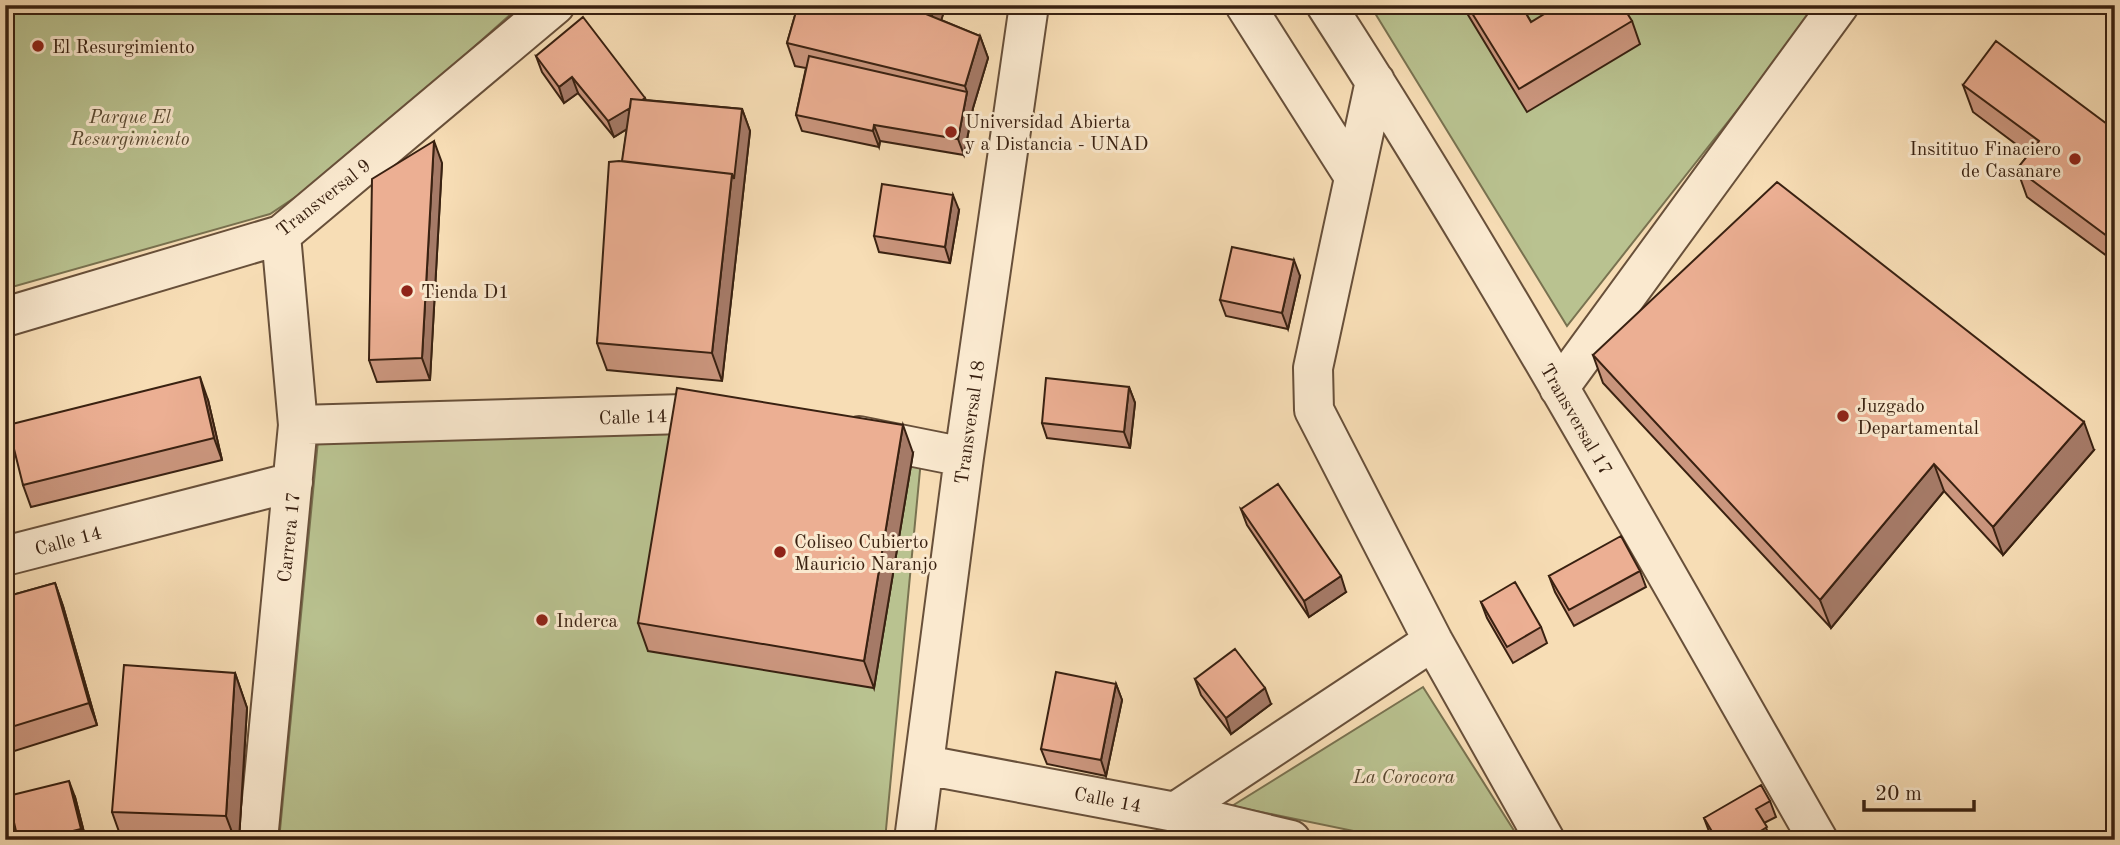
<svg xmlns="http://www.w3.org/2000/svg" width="2120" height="845" viewBox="0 0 2120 845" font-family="'Old Standard TT',serif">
<rect width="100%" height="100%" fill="#f7ddb5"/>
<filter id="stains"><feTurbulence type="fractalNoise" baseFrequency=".00286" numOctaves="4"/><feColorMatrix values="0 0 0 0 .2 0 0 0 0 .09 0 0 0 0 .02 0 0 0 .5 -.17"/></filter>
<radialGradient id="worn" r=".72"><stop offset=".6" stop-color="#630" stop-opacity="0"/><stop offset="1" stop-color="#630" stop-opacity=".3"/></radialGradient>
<path fill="#b9c290" stroke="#797250" stroke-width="2" d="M5,5H521L336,170L270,214L5,289Z
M1370,5H1820L1567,326Z
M683,416L922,449L885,840H279L320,420Z
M1423,687L1520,840H1397L1232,806Z"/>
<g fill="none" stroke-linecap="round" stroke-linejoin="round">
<defs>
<path id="minor" d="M1245,5L1353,175
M1326,5C1501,276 1658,560 1818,840
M1375,81L1313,368L1314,410L1433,641L1545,840
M5,317L281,235L555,5
M1559,388L1839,5
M298,425L684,414L723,418
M859,436L964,457
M5,556L293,482
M925,765L1175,812L1291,840
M1175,812L1433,641
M258,840L298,425L281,235
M914,840L964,457L1029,5"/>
</defs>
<use href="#minor" stroke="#68503a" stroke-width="42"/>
<use href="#minor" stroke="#fae9cf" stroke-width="38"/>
</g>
<path fill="#cb967e" stroke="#392111" stroke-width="2" d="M798,5H946L941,20L980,36L988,58L973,108L964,155L880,141L879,147L802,131L796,115L806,68L795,66L787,43Z
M1462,5H1521L1531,22L1632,21L1640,44L1527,112Z
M536,56L646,100L742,109L750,131L722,381L607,370L597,343L627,129L614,137L578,93L564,103L542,72Z
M1963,85L2115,130V262L2027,197L2017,169L2029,154L1973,112Z
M442,163L430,380L377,382L369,360Z
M959,210L950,263L879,252L874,236Z
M1300,276L1288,329L1226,316L1220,300Z
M1593,355L2094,450L2003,555L1944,491L1831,628L1603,383Z
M1129,387L1135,403L1130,448L1047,438L1042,423Z
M208,400L222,460L31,507L23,485Z
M913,453L874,688L648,651L638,623Z
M1241,509L1346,592L1309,617L1247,525Z
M1640,571L1646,587L1574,626L1555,592L1549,576Z
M55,583L63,606L97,725L5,754V597Z
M1481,602L1541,627L1547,643L1513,663L1487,618Z
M235,673L247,708L239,840H122L112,812Z
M1195,679L1271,704L1231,734L1201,695Z
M1116,684L1122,700L1106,776L1047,764L1041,749Z
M75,797L86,840H18Z
M1770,801L1776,817L1764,823L1771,840H1713L1710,834L1704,818Z"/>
<path fill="#a57a67" stroke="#392111" stroke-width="2" d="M935,5H946L936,37L930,21Z
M980,36L988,58L973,108L964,155L958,139L967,92L965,86Z
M572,77L578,93L564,103L559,87Z
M645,98L651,114L614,137L608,121Z
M742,109L750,131L722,381L712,353L732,174Z
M874,125L880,141L879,147L873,131Z
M434,141L442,163L430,380L422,358Z
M953,195L959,210L950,263L945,247Z
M1294,260L1300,276L1288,329L1282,313Z
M200,377L208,400L222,460L214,438Z
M1129,387L1135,403L1130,448L1124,432Z
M2084,422L2094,450L2003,555L1993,527Z
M903,425L913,453L874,688L864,661Z
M1934,464L1944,491L1831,628L1820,600Z
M1341,576L1346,592L1309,617L1304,601Z
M55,583L63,606L97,725L89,703Z
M235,673L247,708L239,840H235L226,816Z
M1116,684L1122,700L1106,776L1101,760Z
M1265,688L1271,704L1231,734L1226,718Z
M69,781L75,797L86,840L81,829Z"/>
<path fill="#ecaf93" stroke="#392111" stroke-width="2" d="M798,5H904L980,36L965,86L787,43Z
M904,5H935L932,16Z
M1467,5H1521L1531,22L1559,5H1622L1632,21L1519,89Z
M583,17L645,98L642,100L631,99L630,108L608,121L572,77L559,87L536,56Z
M1996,41L2115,130V242L2017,169L2039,141L1963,85Z
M809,56L967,92L958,139L874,125L873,131L796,115Z
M631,99L742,109L734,179L732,174L622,161Z
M434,141L422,358L369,360L372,179Z
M619,161L732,174L712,353L597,343L609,162Z
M1777,182L2084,422L1993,527L1934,464L1820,600L1593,355Z
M882,184L953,195L945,247L874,236Z
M1232,247L1294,260L1282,313L1220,300Z
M200,377L214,438L23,485L8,425Z
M1046,378L1129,387L1124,432L1042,423Z
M677,388L903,425L864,661L638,623Z
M1278,484L1341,576L1304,601L1241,509Z
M1621,536L1640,571L1569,610L1549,576Z
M1515,582L1541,627L1507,647L1481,602Z
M55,583L89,703L5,729V597Z
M1235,649L1265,688L1226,718L1195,679Z
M124,665L235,673L226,816L112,812Z
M1056,672L1116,684L1101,760L1041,749Z
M69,781L81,829L36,840H18L8,796Z
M1761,785L1770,801L1756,809L1767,827L1746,840H1717L1704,818Z"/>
<g fill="#8f2418" stroke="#fae9cf" stroke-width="2.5">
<circle cx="38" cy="46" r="7"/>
<circle cx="951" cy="132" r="7"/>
<circle cx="2075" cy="159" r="7"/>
<circle cx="407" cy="291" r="7"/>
<circle cx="1843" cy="416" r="7"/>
<circle cx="780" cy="552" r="7"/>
<circle cx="542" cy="620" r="7"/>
</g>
<g text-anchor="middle" stroke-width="6" stroke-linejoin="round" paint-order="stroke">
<g font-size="19" fill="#392111" stroke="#fae9cf" text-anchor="start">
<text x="52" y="53">El Resurgimiento</text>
<text x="965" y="128">Universidad Abierta<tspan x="965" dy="22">y a Distancia - UNAD</tspan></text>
<text x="2061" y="155" text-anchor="end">Insitituo Finaciero<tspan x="2061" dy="22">de Casanare</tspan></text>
<text x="421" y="298">Tienda D1</text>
<text x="1857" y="412">Juzgado<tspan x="1857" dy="22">Departamental</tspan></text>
<text x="794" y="548">Coliseo Cubierto<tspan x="794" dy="22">Mauricio Naranjo</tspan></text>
<text x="556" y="627">Inderca</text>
</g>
<g font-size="19" font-style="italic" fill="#594931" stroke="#fae9cf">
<text x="130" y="123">Parque El<tspan x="130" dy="22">Resurgimiento</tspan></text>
<text x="1404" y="783">La Corocora</text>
</g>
<g font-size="19" fill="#392111" stroke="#fae9cf">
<text transform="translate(323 197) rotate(-38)" y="7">Transversal 9</text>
<text transform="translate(633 416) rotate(-2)" y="7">Calle 14</text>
<text transform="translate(1577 419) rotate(60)" y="7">Transversal 17</text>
<text transform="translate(969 422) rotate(-82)" y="7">Transversal 18</text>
<text transform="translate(288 537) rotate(-84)" y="7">Carrera 17</text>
<text transform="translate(68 540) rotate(-15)" y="7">Calle 14</text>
<text transform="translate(1108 799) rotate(11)" y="7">Calle 14</text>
</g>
</g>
<rect width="2120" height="845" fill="none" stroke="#f7ddb5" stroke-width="28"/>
<rect x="7" y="7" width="2106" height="831" fill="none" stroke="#392111" stroke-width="3.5"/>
<rect x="14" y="14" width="2092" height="817" fill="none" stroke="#392111" stroke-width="2"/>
<path d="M1864 800v10h110v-10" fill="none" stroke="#392111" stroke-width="3.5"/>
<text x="1875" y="800" font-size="21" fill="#392111" stroke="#fae9cf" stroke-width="5" paint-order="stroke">20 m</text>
<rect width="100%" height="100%" filter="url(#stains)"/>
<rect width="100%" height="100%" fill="url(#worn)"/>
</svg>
